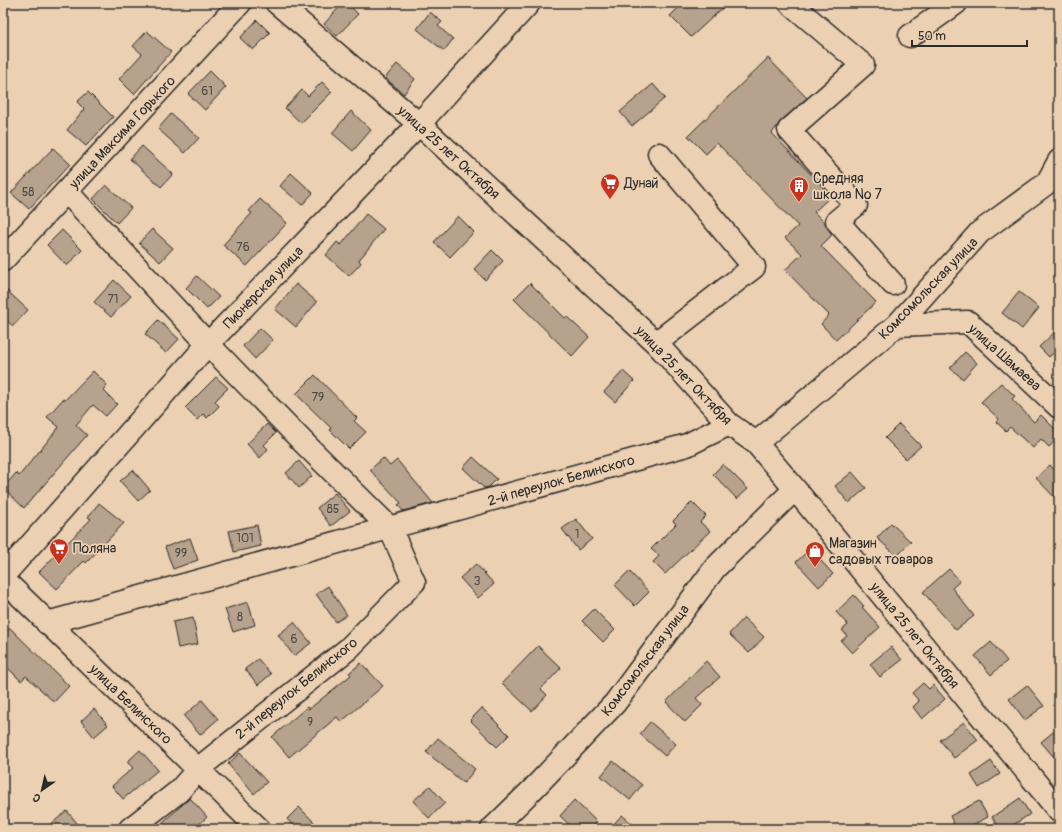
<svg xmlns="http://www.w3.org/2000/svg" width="1062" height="832" viewBox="0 0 1062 832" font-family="Pangolin,sans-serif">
<rect width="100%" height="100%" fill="#ecd0b2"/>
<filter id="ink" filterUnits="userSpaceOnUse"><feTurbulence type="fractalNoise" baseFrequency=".025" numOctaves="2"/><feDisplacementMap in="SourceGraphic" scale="8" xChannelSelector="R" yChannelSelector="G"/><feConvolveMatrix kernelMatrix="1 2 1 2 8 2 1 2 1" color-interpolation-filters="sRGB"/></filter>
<g filter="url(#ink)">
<path fill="#b6a28d" stroke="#2b2b2b" d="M343,3H347L358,14L337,36L324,24Z
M683,3H728L691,37L670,16Z
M430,12L442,22L438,26L453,39L444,51L417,29Z
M257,20L270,33L253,50L240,38Z
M147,31L171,52L134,94L119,79L142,54L133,46Z
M768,58L807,98L781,121L772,133L831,196L814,212L825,223L832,235L821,246L876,302L836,340L821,324L829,315L785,270L802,254L785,238L798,226L717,143L706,154L688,136Z
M397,64L415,79L404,94L385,78Z
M210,71L226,87L205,110L188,94Z
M322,82L332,92L301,123L285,108L302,90L308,96Z
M653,84L665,98L632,126L620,112Z
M88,92L113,117L86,146L67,130L84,109L77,102Z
M351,111L371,130L353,151L332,133Z
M171,114L199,138L185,153L158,129Z
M142,146L173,174L161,187L130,159Z
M53,148L70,164L29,209L11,193Z
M291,173L313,193L302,205L280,186Z
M106,185L131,208L117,223L93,199Z
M260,199L287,223L247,266L223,245L252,213L249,211Z
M366,214L384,229L359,260L361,263L349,276L326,255L337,242L341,245Z
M458,216L474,232L450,257L434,242Z
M152,229L173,248L160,262L139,243Z
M62,230L82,250L67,266L47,245Z
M492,250L503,261L485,280L474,269Z
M197,276L219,297L207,309L186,288Z
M114,280L131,296L111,317L94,302Z
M530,283L565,318L567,317L589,337L572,356L514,299Z
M296,284L317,302L296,327L275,309Z
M3,287L28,310L13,326L3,317Z
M1019,292L1039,308L1022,329L1002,313Z
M158,320L179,339L166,353L145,334Z
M260,328L273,340L255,359L243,346Z
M1059,328V348L1049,357L1039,347Z
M965,352L977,363L963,379L950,368Z
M93,371L107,385L103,390L117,404L106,416L93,405L76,425L87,435L24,508L3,488L16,473L19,476L59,427L47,417L63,399L65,400Z
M623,371L634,381L615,402L604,392Z
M315,375L357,418L354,421L366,432L349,449L330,430L331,428L296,394Z
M216,377L228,388L215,401L219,406L207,418L203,414L197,420L185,408Z
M1001,383L1015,396L1012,399L1034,422L1041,415L1059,433V437L1049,447L1041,439L1033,448L1010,427L1006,431L996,422L999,419L981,402Z
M267,424L276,433L264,445L268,449L260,458L247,444Z
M899,424L921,446L906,459L885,438Z
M473,457L497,479L489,487L484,488L463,468Z
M383,458L390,466L397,460L433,503L403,511L398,505L401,503L370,470Z
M299,461L312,476L299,488L286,473Z
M723,464L748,489L737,499L713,474Z
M1050,465L1059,475V502L1036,478Z
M133,470L150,490L138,501L120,481Z
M852,472L866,488L849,503L835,486Z
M335,493L350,511L331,526L317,508Z
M692,502L706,516L700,522L710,531L665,574L653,562L659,556L651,549L676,524L673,521Z
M99,503L124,523L86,563L84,561L57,589L39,572L91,519L88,517Z
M576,519L592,539L578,550L562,529Z
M891,523L911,542L897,556L877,538Z
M257,525L261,546L234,552L229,531Z
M190,538L198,560L173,569L165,547Z
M810,549L833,574L819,587L796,562Z
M476,564L494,584L478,598L460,578Z
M949,569L960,581L952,588L974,616L956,630L923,592Z
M629,571L649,592L635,606L615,585Z
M328,586L347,615L336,622L316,594Z
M854,595L864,606L862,607L880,627L852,653L841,641L847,636L842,630L848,625L836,612Z
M248,602L255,625L233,632L225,609Z
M594,609L615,630L603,642L582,621Z
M193,618L198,644L178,648L173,622Z
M744,618L764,637L749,653L729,634Z
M294,622L311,643L294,656L278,635Z
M10,628L69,686L54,702L26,676L21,681L3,663V635Z
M991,642L1007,661L991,675L975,656Z
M538,646L561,668L541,689L547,695L532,711L502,683Z
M891,647L902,660L880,677L870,664Z
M258,659L271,674L258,685L245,669Z
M706,661L720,677L696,698L702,705L685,722L666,702Z
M361,663L383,686L341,722L337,717L289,757L272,737L307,707L309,709L351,675L349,673Z
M923,683L929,689L933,685L945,699L922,719L913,707L919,701L912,693Z
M1027,685L1044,706L1025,720L1009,699Z
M202,700L218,719L200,735L184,716Z
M482,708L509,735L497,747L470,720Z
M94,709L108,725L94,737L81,721Z
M650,722L676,744L665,756L640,734Z
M964,722L978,740L954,758L940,740Z
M1053,732L1059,739V763L1041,742Z
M438,738L475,769L464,783L426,752Z
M140,750L158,770L123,799L112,786L133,768L127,762Z
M240,753L267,782L254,794L228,764Z
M613,761L642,785L630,800L601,776Z
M991,761L1000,774L979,788L971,775Z
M430,786L445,803L429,818L413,801Z
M190,798L207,817L194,829H155Z
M1020,798L1030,814L1007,829H1000L992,817Z
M574,800L597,822L590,829H574L560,816Z
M979,801L988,817L965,829H956L950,816Z
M299,807L321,829H296L287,819Z
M67,811L82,829H45Z
M622,815L638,829H609Z"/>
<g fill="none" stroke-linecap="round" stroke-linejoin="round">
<defs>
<path id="minor" d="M277,3L419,124L656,343L729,424L756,443L795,489L1059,811
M790,3L863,65L789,130L856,205L837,221L893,284
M910,36L956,3
M67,192L208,344L305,444L390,528L414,582L348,649L199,768L179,791L130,829
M3,260L240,3
M897,325L968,322L1059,407
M656,343L754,267L659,154
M756,443L897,325L980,232L1047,183L1059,161
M3,576L208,344L419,124L529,3
M3,579L259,829
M47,623L687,445L729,424
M492,829L533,789L615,703L715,568L795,489"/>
</defs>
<use href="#minor" stroke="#2b2b2b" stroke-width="25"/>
<use href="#minor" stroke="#ecd0b2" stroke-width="22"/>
</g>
</g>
<defs>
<symbol id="supermarket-pin" viewBox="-11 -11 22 30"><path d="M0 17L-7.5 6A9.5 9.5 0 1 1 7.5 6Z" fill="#c8321e" stroke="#ecd0b2"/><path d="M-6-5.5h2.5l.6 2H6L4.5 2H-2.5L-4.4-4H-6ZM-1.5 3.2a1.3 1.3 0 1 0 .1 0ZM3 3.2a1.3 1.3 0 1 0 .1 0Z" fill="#fff"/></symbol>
<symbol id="building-pin" viewBox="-11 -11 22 30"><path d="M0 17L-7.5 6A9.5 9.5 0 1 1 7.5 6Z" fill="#c8321e" stroke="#ecd0b2"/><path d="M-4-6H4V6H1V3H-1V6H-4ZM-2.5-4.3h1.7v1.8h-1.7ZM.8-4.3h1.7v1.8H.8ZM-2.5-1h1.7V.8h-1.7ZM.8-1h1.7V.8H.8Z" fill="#fff"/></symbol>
<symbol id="shop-pin" viewBox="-11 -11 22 30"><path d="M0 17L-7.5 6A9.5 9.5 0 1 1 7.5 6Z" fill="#c8321e" stroke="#ecd0b2"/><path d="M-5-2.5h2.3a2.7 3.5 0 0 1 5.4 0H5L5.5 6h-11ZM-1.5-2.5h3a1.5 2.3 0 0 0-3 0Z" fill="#fff"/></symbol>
</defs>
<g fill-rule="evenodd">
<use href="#supermarket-pin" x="599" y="172" width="22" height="30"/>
<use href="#building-pin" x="788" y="175" width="22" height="30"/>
<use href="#supermarket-pin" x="48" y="537" width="22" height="30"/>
<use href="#shop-pin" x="804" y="540" width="22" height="30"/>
</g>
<g text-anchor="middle" stroke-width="3.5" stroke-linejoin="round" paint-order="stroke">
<g font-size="12" fill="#4e4944">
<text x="207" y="95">61</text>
<text x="28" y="196">58</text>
<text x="243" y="251">76</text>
<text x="113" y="303">71</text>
<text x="318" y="401">79</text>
<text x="333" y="513">85</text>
<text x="577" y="538">1</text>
<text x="245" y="542">101</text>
<text x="181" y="557">99</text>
<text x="477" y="585">3</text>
<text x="240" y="621">8</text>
<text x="294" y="643">6</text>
<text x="310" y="726">9</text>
</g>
<g font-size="14" fill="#2b2b2b" stroke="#ecd0b2">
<text transform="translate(122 132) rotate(-47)" y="5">улица Максима Горького</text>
<text transform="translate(449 152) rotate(42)" y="5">улица 25 лет Октября</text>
<text transform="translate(263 287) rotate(-46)" y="5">Пионерская улица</text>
<text transform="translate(928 288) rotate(-46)" y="5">Комсомольская улица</text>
<text transform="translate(1005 357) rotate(42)" y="5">улица Шамаева</text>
<text transform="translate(684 375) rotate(46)" y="5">улица 25 лет Октября</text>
<text transform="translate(561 480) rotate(-16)" y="5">2-й переулок Белинского</text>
<text transform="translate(915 635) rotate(51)" y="5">улица 25 лет Октября</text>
<text transform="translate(645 660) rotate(-53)" y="5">Комсомольская улица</text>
<text transform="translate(296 688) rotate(-39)" y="5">2-й переулок Белинского</text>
<text transform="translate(131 704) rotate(44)" y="5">улица Белинского</text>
</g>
<g font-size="14" fill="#2b2b2b" stroke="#ecd0b2" text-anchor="start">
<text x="813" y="183">Средняя<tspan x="813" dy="16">школа № 7</tspan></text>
<text x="624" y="188">Дунай</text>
<text x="829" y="548">Магазин<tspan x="829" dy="16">садовых товаров</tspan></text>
<text x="73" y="553">Поляна</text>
</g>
</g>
<rect width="1062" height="832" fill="none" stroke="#ecd0b2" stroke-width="16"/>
<rect x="8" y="8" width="1046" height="816" fill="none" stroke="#2b2b2b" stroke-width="1.5" filter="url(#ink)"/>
<g transform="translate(42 790) rotate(214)" stroke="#ecd0b2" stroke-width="3" paint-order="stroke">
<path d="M0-3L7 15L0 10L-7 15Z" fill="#2b2b2b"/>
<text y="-6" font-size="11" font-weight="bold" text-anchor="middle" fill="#2b2b2b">С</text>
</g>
<path d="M912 40v6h115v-6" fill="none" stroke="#2b2b2b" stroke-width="2"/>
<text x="918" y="40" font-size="12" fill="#2b2b2b" stroke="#ecd0b2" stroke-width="3" paint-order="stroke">50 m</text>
</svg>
